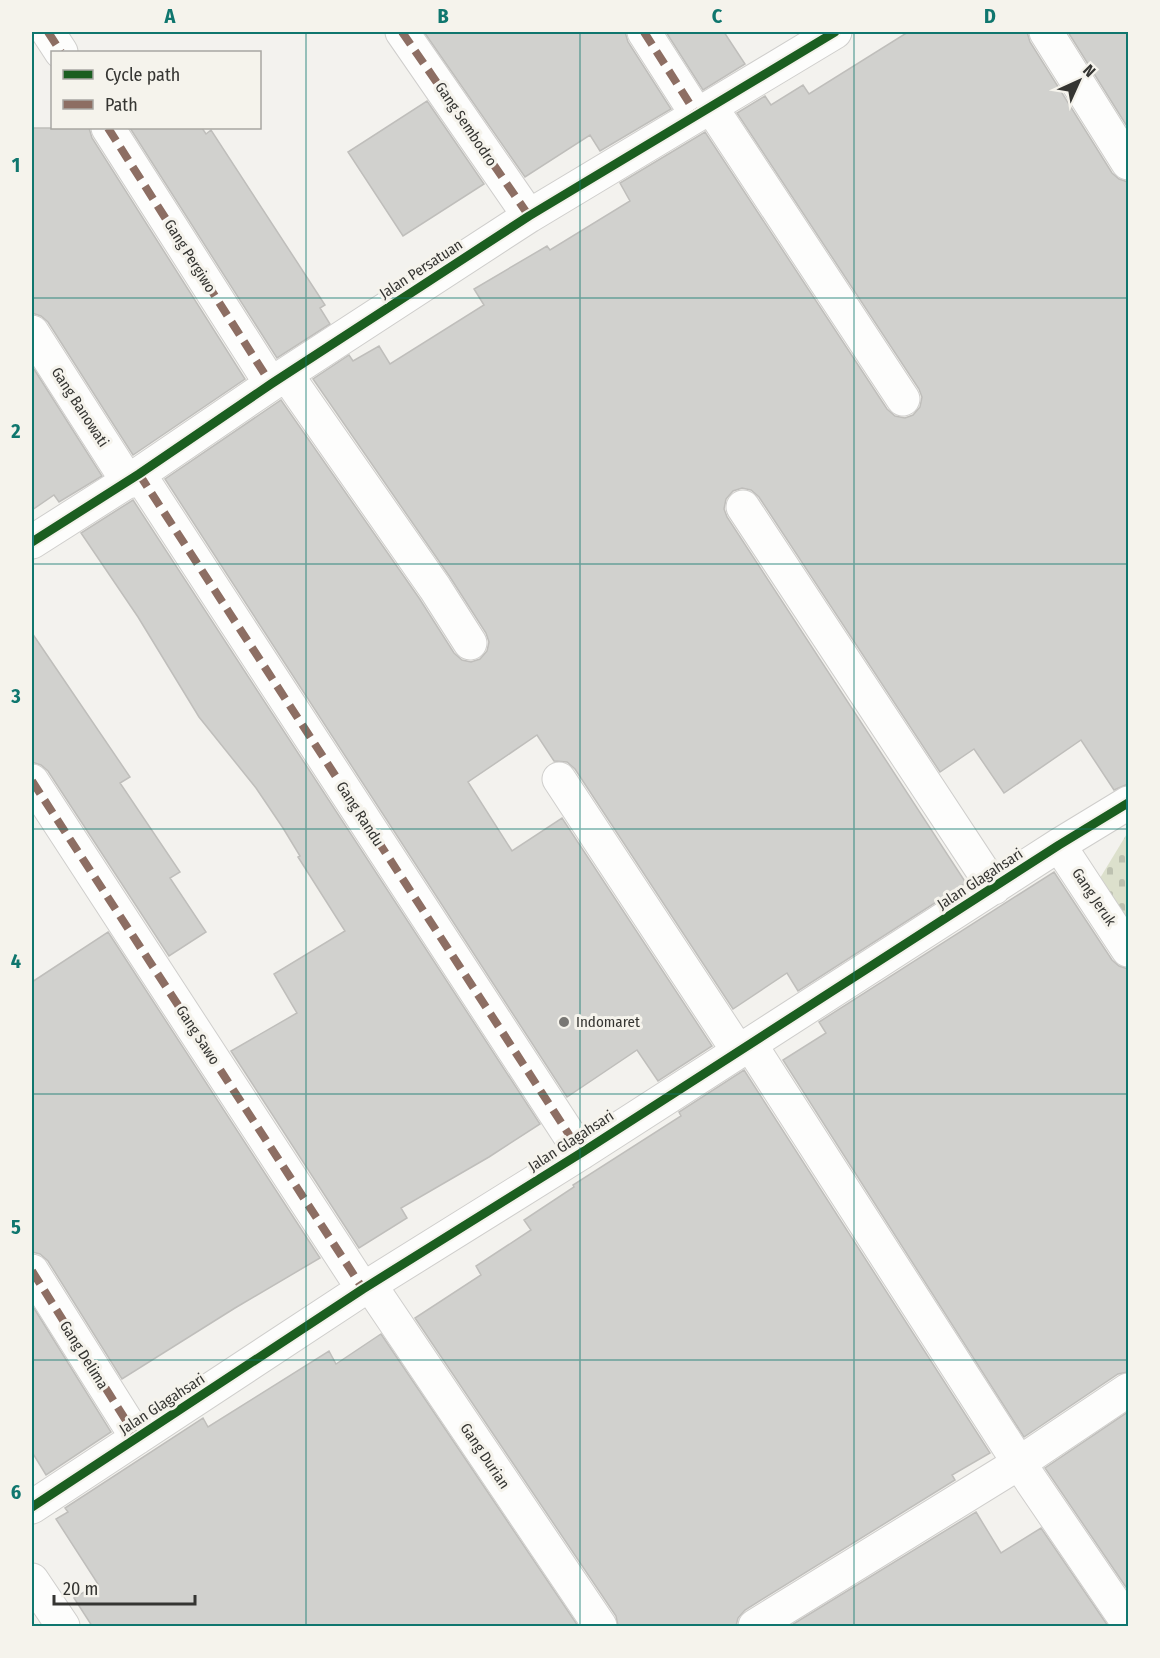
<svg xmlns="http://www.w3.org/2000/svg" width="1160" height="1658" viewBox="0 0 1160 1658" font-family="'Fira Sans Condensed',sans-serif">
<defs>
<pattern id="cemetery-stones" width="16" height="16" patternUnits="userSpaceOnUse" patternTransform="scale(1.5)"><rect width="16" height="16" fill="#dce0cc"/><path d="M2 7V4a2 2 0 0 1 4 0v3zM10 15v-3a2 2 0 0 1 4 0v3z" fill="#bdc1b0"/></pattern>
</defs>
<rect width="100%" height="100%" fill="#f3f2ee"/>
<path fill="url(#cemetery-stones)" d="M1128,832V930L1097,883Z"/>
<path fill="#d1d1ce" stroke="#bfbebb" stroke-width="1.5" d="M424,32H625L628,42L671,109L600,151L590,135L525,177Z
M666,32H724L745,64L703,90Z
M908,32H1027L1030,42L1112,173L1119,179L1128,182V784L1114,790L1081,740L1004,793L974,749L940,772L759,497L751,490L742,488L733,491L726,499L724,509L727,517L966,883L798,991L787,973L733,1009L575,769L567,762L554,761L537,735L468,782L512,851L562,818L712,1046L658,1081L637,1050L567,1097L165,479L281,400L419,598L454,653L462,660L471,662L480,659L487,651L489,642L486,633L450,577L313,379L349,355L353,361L379,346L390,364L484,305L474,289L547,246L550,250L630,201L620,183L705,132L887,409L895,416L905,418L913,415L920,407L922,397L919,389L737,113L765,96L771,105L803,85L809,94Z
M1068,32H1128V128Z
M427,101L484,184L403,236L348,152Z
M32,128H89L92,138L245,379L133,455L48,322L41,316L32,313Z
M130,128H202L206,134L211,130L325,305L320,308L330,324L277,358Z
M32,366L102,476L59,502L54,495L32,510Z
M133,500L540,1124L489,1157L401,1208L407,1218L359,1248L231,1051L297,1013L274,974L345,931L298,857L300,856L283,828L256,788L199,717L138,617L81,533Z
M32,633L130,777L120,783L180,872L170,878L206,932L169,956L48,771L41,765L32,762Z
M1054,872L1112,960L1119,966L1128,969V1372L1118,1374L1024,1437L783,1060L826,1033L819,1022Z
M108,932L320,1258L235,1308L122,1379L48,1261L40,1254L32,1252V982Z
M744,1070L990,1453L952,1475L955,1480L745,1610L738,1618L736,1626H618L616,1616L415,1318L481,1275L476,1266L531,1230L524,1220L574,1187L573,1185L681,1116L679,1112Z
M32,1305L111,1432L46,1475L32,1452Z
M381,1334L578,1626H92L74,1598L98,1584L56,1519L68,1512L65,1508L203,1418L208,1427L329,1351L336,1364Z
M1128,1412V1590L1045,1468Z
M976,1512L1001,1553L1041,1528L1108,1626H790Z"/>
<g fill="none" stroke-linecap="round" stroke-linejoin="round">
<defs>
<path id="minor" d="M48,32L61,52
M402,32L529,216
M644,32L697,115
M1046,32L1128,163
M711,107L903,399
M108,128L271,384
M32,332L128,482
M286,374L435,588L470,643
M139,474L581,1153
M743,507L994,888
M32,542L139,474L271,384L529,216L835,32
M559,779L738,1051
M32,781L363,1289
M1059,845L1128,950
M750,1044L1019,1463L1128,1623
M32,1271L137,1438
M370,1285L600,1626
M32,1507L363,1289L581,1153L1059,845L1128,803
M32,1580L63,1626
M755,1626L1019,1463L1128,1390"/>
</defs>
<use href="#minor" stroke="#cfcecc" stroke-width="35"/>
<use href="#minor" stroke="#fdfdfc" stroke-width="33"/>
<path stroke="#8d6e63" stroke-width="8" stroke-dasharray="15 8" stroke-linecap="butt" d="M48,32L61,52
M402,32L529,216
M644,32L697,115
M108,128L271,384
M139,474L581,1153
M32,781L363,1289
M32,1271L137,1438"/>
<defs>
<path id="cycleway" d="M32,542L139,474L271,384L529,216L835,32
M32,1507L363,1289L581,1153L1059,845L1128,803"/>
</defs>
<use href="#cycleway" stroke="#f5f3ec" stroke-width="13"/>
<use href="#cycleway" stroke="#1b5e20" stroke-width="9"/>
</g>
<path fill="none" stroke="#0f766e" stroke-width="1.5" stroke-opacity="0.55" d="M306,32V1626M580,32V1626M854,32V1626M32,298H1128M32,564H1128M32,829H1128M32,1094H1128M32,1360H1128"/>
<circle fill="#787774" stroke="#f5f3ec" stroke-width="2" cx="564" cy="1022" r="6"/>
<g text-anchor="middle" stroke-width="6" stroke-linejoin="round" paint-order="stroke">
<g font-size="15" fill="#353532" stroke="#f5f3ec">
<text transform="translate(466 124) rotate(56)" y="5">Gang Sembodro</text>
<text transform="translate(190 256) rotate(58)" y="5">Gang Pergiwo</text>
<text transform="translate(421 269) rotate(-33)" y="5">Jalan Persatuan</text>
<text transform="translate(80 407) rotate(57)" y="5">Gang Banowati</text>
<text transform="translate(360 814) rotate(57)" y="5">Gang Randu</text>
<text transform="translate(980 879) rotate(-33)" y="5">Jalan Glagahsari</text>
<text transform="translate(1094 897) rotate(56)" y="5">Gang Jeruk</text>
<text transform="translate(198 1035) rotate(57)" y="5">Gang Sawo</text>
<text transform="translate(571 1141) rotate(-33)" y="5">Jalan Glagahsari</text>
<text transform="translate(84 1355) rotate(58)" y="5">Gang Delima</text>
<text transform="translate(162 1404) rotate(-33)" y="5">Jalan Glagahsari</text>
<text transform="translate(485 1456) rotate(56)" y="5">Gang Durian</text>
</g>
<g font-size="15" fill="#353532" stroke="#f5f3ec" text-anchor="start">
<text x="576" y="1027">Indomaret</text>
</g>
</g>
<rect width="1160" height="1658" fill="none" stroke="#f5f3ec" stroke-width="66"/>
<rect x="51" y="51" width="210" height="78" fill="#f5f3ec" stroke="#a8a7a2" stroke-width="1.5"/>
<rect x="63" y="70" width="30" height="9" fill="#1b5e20" stroke="#a8a7a2" stroke-width="1.5"/>
<text x="105" y="81" font-size="18" fill="#353532">Cycle path</text>
<rect x="63" y="100" width="30" height="9" fill="#8d6e63" stroke="#a8a7a2" stroke-width="1.5"/>
<text x="105" y="111" font-size="18" fill="#353532">Path</text>
<g transform="translate(1079 81) rotate(45)" stroke="#f5f3ec" stroke-width="4.5" paint-order="stroke">
<path d="M0-4.5L10 22L0 15L-10 22Z" fill="#353532"/>
<text y="-9" font-size="16" font-weight="bold" text-anchor="middle" fill="#353532">N</text>
</g>
<path d="M54 1595v9h141v-9" fill="none" stroke="#353532" stroke-width="3"/>
<text x="63" y="1595" font-size="18" fill="#353532" stroke="#f5f3ec" stroke-width="4.5" paint-order="stroke">20 m</text>
<rect x="33" y="33" width="1094" height="1592" fill="none" stroke="#0f766e" stroke-width="2"/>
<g font-size="20" text-anchor="middle" font-weight="bold" fill="#0f766e">
<text x="170" y="23">A</text>
<text x="443" y="23">B</text>
<text x="717" y="23">C</text>
<text x="990" y="23">D</text>
<text x="16" y="172">1</text>
<text x="16" y="438">2</text>
<text x="16" y="703">3</text>
<text x="16" y="968">4</text>
<text x="16" y="1234">5</text>
<text x="16" y="1499">6</text>
</g>
</svg>
